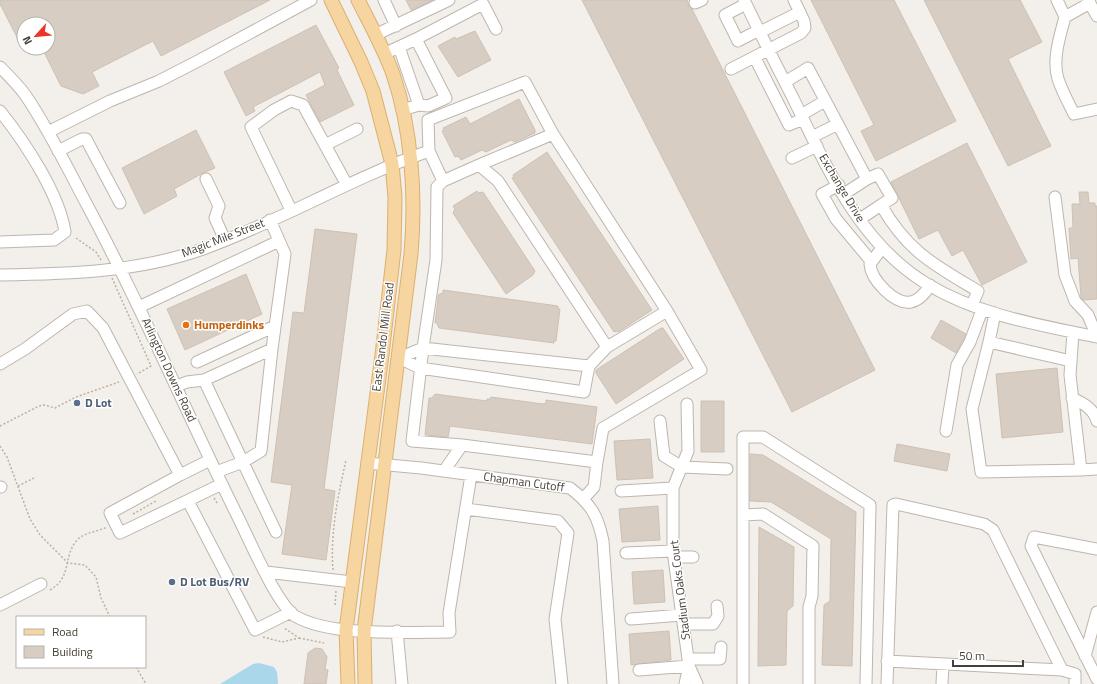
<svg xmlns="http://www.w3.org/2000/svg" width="1097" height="684" viewBox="0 0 1097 684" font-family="'Titillium Web',sans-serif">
<rect width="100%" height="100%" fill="#f3efea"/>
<path fill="#abd7eb" d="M259,663L274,667L277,672L278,684H220L253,664Z"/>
<path fill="#d7cdc3" stroke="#cec1b4" d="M0,0H270L161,56L153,41L92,72L99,86L83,94L61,86L42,48H48V24H24V51L0,4Z
M406,0H433L411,10Z
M582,0H687L689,6L692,9L875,370L792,412Z
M811,0H894L956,121L876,161L861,131L874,125Z
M924,0H1020L1042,42L1008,59L1051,146L1008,166Z
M316,25L339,68L337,70L354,105L320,122L306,95L325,85L320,72L253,107L255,111L246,116L224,72Z
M475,31L491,60L458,77L438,46L455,37L456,39Z
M519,99L535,130V133L515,142L511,140L486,152L482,150L461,160L458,156L455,157L442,131L444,130L443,128L466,117L470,124Z
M196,130L215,168L203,173L174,189L177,196L144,214L122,168Z
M967,143L1027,262L982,285L963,250L952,256L938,230L919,239L891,182Z
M547,152L652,310L618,332L617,331L614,332L512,178L514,177L513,175Z
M477,191L478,193L483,192L535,271L533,275L506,294L453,213L455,209L453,206Z
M1079,192H1088L1089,203H1095V206H1097V299L1083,300L1081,297L1078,258L1071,259L1069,228H1073L1072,204H1080Z
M315,229L357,234L324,489L335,491L326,560L282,554L292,485L271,482L293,312L304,313Z
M246,274L262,314L185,350L167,309Z
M443,290L558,306V309H560L556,341H554V343L439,328L437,323H435L438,299V295L443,293Z
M941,320L966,334L956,353L931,338Z
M661,328H663L684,359L616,404L596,373V370Z
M1057,368L1063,432L1002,438L996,374Z
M435,394L487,401V399H490L491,397L543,404L546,403V400L597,407L592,444L450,426L448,437L425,435L429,398H432Z
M701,401H724V452H701Z
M650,439L653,478L617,480L614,441Z
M897,444L950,454L947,471L894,461Z
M750,454L763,455L856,512L852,666L822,665L824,605L830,601L831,539L771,502L750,501Z
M658,506L660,540L622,542L619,509Z
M759,527L794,547L793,606L787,611L786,665L758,666Z
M663,570L665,602L634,604L632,572Z
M669,631L671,660L631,665L629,634Z
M315,648L322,649L327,657L325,669L328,670L326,684H304L308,653Z"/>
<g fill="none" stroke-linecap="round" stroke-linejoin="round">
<defs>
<path id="minor" d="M384,0L396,26
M744,0C760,33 776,65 793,98C826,166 859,243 927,284C978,315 1039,325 1097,337
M1057,0L1065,17
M1088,0L1097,16
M695,3L702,0
M1090,3L1065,17C1060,36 1052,59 1058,79C1062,91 1068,102 1074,114L1097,109
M746,4L725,15L738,41L759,30
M760,32L800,12
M375,35L449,0
M416,39L483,4L496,29
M399,47L419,105
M384,54L416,39L446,98L428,106L419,105L402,110
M755,58L789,125L803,119
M0,67C9,76 19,86 26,96C49,130 67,167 86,203C140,303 184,408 235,511C247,534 276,604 295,616C330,637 408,632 450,632L449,613L471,475
M731,69L801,33L805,28L804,21L794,0
M785,82L808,68L867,179L844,194
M0,111C24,141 59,193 65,232L54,240L0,242
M801,115L825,101
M48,132L110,101L159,81L198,61L311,0
M812,137L838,124
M325,145L357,129
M58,151L82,139H86L120,203
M429,151L428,120L525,82L553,134L667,311
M792,158L817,146
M479,165L553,134
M206,179L219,206L215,218L225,240
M867,179L878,174L892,198L881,205C907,251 934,265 978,291L972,305
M443,181L437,187L436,260L423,348L412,441L462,445
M839,185L822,194L836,219L871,261
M1055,197L1065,275L1075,301L1088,315L1097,337
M291,210L251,127L274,110L291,101L303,105L347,185
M860,219L881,205
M882,248L870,264C871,280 895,305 911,302C920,300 926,292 930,285
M0,275C69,274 138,272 203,249C281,221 351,178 429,151L443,181L479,165L498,181L607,347L589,366
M139,307L279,241
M995,313L989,342L1071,361L1073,332
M989,342L972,409L981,472L1081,470L1070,375L1071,361
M423,348L589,366L584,392L420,368L399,358Z
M197,362L275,326
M0,364L25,349L73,314L87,311L103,328L180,475L210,460
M204,380L276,532
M177,386L187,382L204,380L272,349
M1072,398C1083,403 1094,409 1097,421
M660,421L664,456L682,467L727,469
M946,431L957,365L970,342L982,310
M367,463L421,468L570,488C591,504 598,516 603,541L613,684
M1081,470L1097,469
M444,471L462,445L597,462L603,428L701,370L667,311L607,347
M216,472L243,462L261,451L272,349L285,254L270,220
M180,475L110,513L120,533L222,484
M0,487H1
M621,491L673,488
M583,499L594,487L597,462
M188,501L255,630L291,612
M466,509L558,521L568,533L555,619L562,684
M743,515L763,514L813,546L812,596L809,607V684
M1097,549L1034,537L1031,546L1097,679
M626,553L673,551
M674,557H693
M266,572L352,582
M0,605L41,584
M631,619L682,615
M683,624H713L718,616L717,606
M397,631L402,684
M1085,656L1097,612
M688,659H720L721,647
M887,661L1062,670L1075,674V684
M639,670L689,666L673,551V488L688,451L687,404
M685,684L689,666L697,684
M743,684V437H763L870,505L866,684
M887,684L893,505L896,504L984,524L993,530L1062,670
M942,684L943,664"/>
<path id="major" d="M331,0L361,62L373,91L392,164L395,197L394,250L382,355L346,630L348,684
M358,0C370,24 384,49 393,74C412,130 416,196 411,254L364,631L365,684"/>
</defs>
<use href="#minor" stroke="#beb6ad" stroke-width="13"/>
<use href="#major" stroke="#dbb070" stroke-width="15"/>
<path stroke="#bfb19f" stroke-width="1.5" stroke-dasharray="2 2" stroke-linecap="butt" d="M76,238L96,252L101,260
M112,278L151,366L137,374
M0,426L39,406L44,405L55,408L76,397L119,382
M0,446L7,457L30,519L40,535L68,563L85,565L96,577L101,598L110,617
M18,486L36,477
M214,498L217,503
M133,514L156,501
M333,570C330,533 338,496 346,460
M50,590C73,577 62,556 78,539C86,532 97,532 107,527
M335,605L336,591
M129,617L132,616
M263,637L282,642L299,638L284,628
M299,638L324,643
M136,667L146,684"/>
<use href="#minor" stroke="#fff" stroke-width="11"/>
<use href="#major" stroke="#f6d5a0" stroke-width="13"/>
</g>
<circle fill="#e8710a" stroke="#fff" stroke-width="1.5" cx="186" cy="325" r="4"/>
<g fill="#5c6f8a" stroke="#fff" stroke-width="1.5">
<circle cx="77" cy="403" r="4"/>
<circle cx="172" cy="582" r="4"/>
</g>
<g text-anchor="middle" stroke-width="3" stroke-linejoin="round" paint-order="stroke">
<g font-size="12" fill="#474038" stroke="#fff">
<text transform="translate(842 188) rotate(59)" y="4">Exchange Drive</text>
<text transform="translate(223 238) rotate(-21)" y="4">Magic Mile Street</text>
<text transform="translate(383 337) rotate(-83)" y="4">East Randol Mill Road</text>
<text transform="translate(169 370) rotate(65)" y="4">Arlington Downs Road</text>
<text transform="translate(524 482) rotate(8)" y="4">Chapman Cutoff</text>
<text transform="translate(680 590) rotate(-97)" y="4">Stadium Oaks Court</text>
</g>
<g font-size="12" font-weight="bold" fill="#c56008" stroke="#fff" text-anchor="start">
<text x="194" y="329">Humperdinks</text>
</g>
<g font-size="12" font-weight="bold" fill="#4e5e75" stroke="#fff" text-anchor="start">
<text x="85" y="407">D Lot</text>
<text x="180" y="586">D Lot Bus/RV</text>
</g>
</g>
<rect x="16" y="616" width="130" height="52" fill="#ffffff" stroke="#b5b3af"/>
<rect x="24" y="629" width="20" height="6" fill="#f6d5a0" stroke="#b5b3af"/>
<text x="52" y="636" font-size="12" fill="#474038">Road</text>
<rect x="24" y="646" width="20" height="12" fill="#d7cdc3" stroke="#b5b3af"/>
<text x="52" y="656" font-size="12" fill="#474038">Building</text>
<g transform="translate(36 36) rotate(243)"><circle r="19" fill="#ffffff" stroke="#b5b3af"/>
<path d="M0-3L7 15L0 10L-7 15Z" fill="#e9352b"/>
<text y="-6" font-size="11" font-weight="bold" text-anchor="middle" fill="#474038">N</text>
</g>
<path d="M953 660v6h70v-6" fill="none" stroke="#474038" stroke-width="2"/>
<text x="959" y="660" font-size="12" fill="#474038" stroke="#ffffff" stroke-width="3" paint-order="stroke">50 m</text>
</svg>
